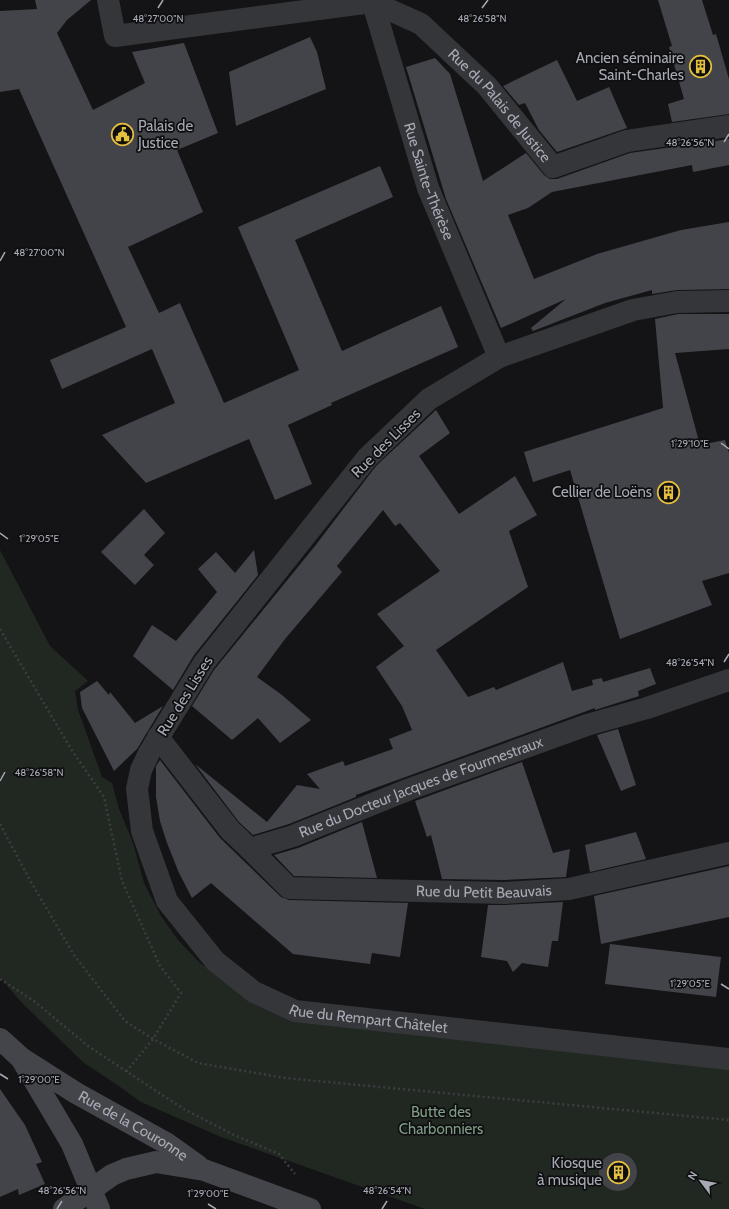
<svg xmlns="http://www.w3.org/2000/svg" width="729" height="1209" viewBox="0 0 729 1209" font-family="Cabin,sans-serif">
<rect width="100%" height="100%" fill="#141416"/>
<path fill="#212822" d="M0,550L50,646L88,681L75,691L78,710L102,777L112,783L119,809L133,843L144,883L161,916L178,940L200,963L231,985L292,1015L729,1065V1209H425L221,1137L141,1102L116,1084L84,1063L21,1002L0,977Z"/>
<path fill="#434449" d="M35,0H91L67,20L57,33L93,110L145,83L132,52L184,43L218,133L177,150L203,212L128,247L159,313L180,303L224,403L299,370L238,227L380,166L393,197L295,240L342,351L441,306L458,347L331,403L332,405L288,425L312,484L275,500L249,439L146,483L102,435L175,403L152,349L62,389L50,360L126,327L19,89L0,92V11L37,9Z
M658,0H702L713,35L716,34L729,79V114L672,122L668,104L684,99L669,47L672,46Z
M310,37L317,52L326,89L236,126L229,72Z
M435,58L450,74L483,181L526,153L544,175L550,179H557L630,153L729,139V165L693,172L692,165L552,192L528,208L508,215L534,279L597,254L681,230L729,222V289L677,290L652,294V290L605,303L533,331L531,328L566,299L501,328L446,199L406,67Z
M557,60L577,101L609,87L627,128L557,152L539,130L525,103L519,105L503,86Z
M678,314H729V349L675,353L700,445L725,440L729,453V573L702,581L712,605L620,639L570,470L533,482L524,452L663,408L655,319Z
M436,410L450,433L419,456L459,514L515,476L537,515L509,531L528,587L436,650L468,697L494,687L496,690L563,662L572,691L593,685L592,680L602,678L603,682L650,668L656,684L638,691L639,696L595,710V708L356,795V797L289,824L253,835L239,822L195,764L267,822L297,785L320,789L307,774L343,761L345,766L393,749L389,739L412,730L402,706L376,667L404,646L377,614L440,571L400,523L395,526L383,510L337,566L342,572L285,639L257,677L282,695L311,720L280,743L258,718L232,740L192,706L214,670L315,546L376,466Z
M144,509L165,533L144,555L154,565L135,585L101,552Z
M254,550L258,575L194,655L173,690L133,656L152,625L176,641L217,592L198,569L216,552L235,573Z
M97,681L109,695L110,692L135,723L163,706L137,749L114,771L82,708L80,692Z
M618,729L636,785L621,791L597,735Z
M160,760L220,838L281,897L289,900L408,903L400,957L372,953L370,964L293,954L211,883L192,898L179,873L167,843L160,821L156,797V766Z
M522,762L553,853L570,849L566,877L504,880L442,879L431,835L427,837L415,801Z
M362,822L377,878L294,876L274,855L298,848Z
M636,832L646,859L590,872L585,845Z
M729,866V917L601,944L594,896Z
M563,902L558,941H552L548,967L522,963L513,972L507,961L481,957L488,905H505Z
M610,944L721,957L716,997L605,984Z
M0,1089L25,1125L42,1162L36,1164L45,1184L19,1195L18,1189L0,1197Z
M599 1172a19 19 0 1 1 38 0a19 19 0 1 1-38 0Z"/>
<g fill="none" stroke-linecap="round" stroke-linejoin="round">
<path stroke="#3c3d41" stroke-width="2.5" stroke-dasharray="2 3" stroke-linecap="butt" d="M0,629L71,749L104,797L122,881L160,966L181,993L153,1039L126,1072
M0,824L31,882L74,955L125,1021L153,1039L198,1063L285,1078L729,1120
M0,979L34,1001L88,1046L182,1108L234,1135L279,1154L295,1174"/>
<g stroke="#35363a" stroke-width="22">
<path id="s1" d="M108,0L115,36L372,2L421,24L487,86L553,167L627,141L729,126"/>
<path id="s2" d="M372,0L428,188L499,357"/>
<path id="s3" d="M729,301L677,302L633,310L499,357L429,399L367,458L204,663L149,753L141,770L137,789L142,831L167,901L215,961L254,992L295,1011L729,1059"/>
<path id="s4" d="M158,737L230,830L250,849L293,836L410,789L587,725L647,708L729,680"/>
<path id="s5" d="M250,849L289,888L504,893L569,889L729,853"/>
</g>
<g stroke="#44454a" stroke-width="22">
<path d="M0,1039L21,1058L72,1144L99,1209"/>
<path id="s6" d="M21,1058L76,1093L166,1143L198,1166"/>
<path d="M64,1209L112,1175L126,1169L156,1162L204,1170L310,1209"/>
</g>
</g>
<path fill="none" stroke="#a7aab5" stroke-width="1.5" d="M158,8L163,0M482,8L488,0M724,142L729,134M0,261L5,252M721,443L729,449M0,533L8,539M724,662L729,654M0,781L5,772M721,984L729,989M0,1074L8,1079M208,1204L216,1209M57,1209L62,1201M382,1209L387,1201"/>
<defs>
<symbol id="building-ring" viewBox="-11 -11 22 22"><circle r="9.5" fill="#0f0f11" stroke="#e3be3f" stroke-width="1.5"/><path d="M-4-6H4V6H1V3H-1V6H-4ZM-2.5-4.3h1.7v1.8h-1.7ZM.8-4.3h1.7v1.8H.8ZM-2.5-1h1.7V.8h-1.7ZM.8-1h1.7V.8H.8Z" fill="#e3be3f"/></symbol>
<symbol id="civic-ring" viewBox="-11 -11 22 22"><circle r="9.5" fill="#0f0f11" stroke="#e3be3f" stroke-width="1.5"/><path d="M-.6-6.5H3V-4.5H.6V-3L4-1V1h2V6H-6V1h2V-1L-.6-3ZM-1.2 2.5V6h2.4V2.5Z" fill="#e3be3f"/></symbol>
</defs>
<g fill-rule="evenodd">
<use href="#building-ring" x="688" y="54" width="25" height="25"/>
<use href="#civic-ring" x="110" y="122" width="25" height="25"/>
<use href="#building-ring" x="656" y="480" width="25" height="25"/>
<use href="#building-ring" x="606" y="1160" width="25" height="25"/>
</g>
<g text-anchor="middle" stroke-width="3.5" stroke-linejoin="round" paint-order="stroke">
<g font-size="15" fill="#a7aab5" stroke="#0f0f11" text-anchor="end">
<text x="684" y="63">Ancien séminaire<tspan x="684" dy="17">Saint-Charles</tspan></text>
<text x="138" y="131" text-anchor="start">Palais de<tspan x="138" dy="17">Justice</tspan></text>
<text x="652" y="497">Cellier de Loëns</text>
<text x="602" y="1168">Kiosque<tspan x="602" dy="17">à musique</tspan></text>
</g>
<g font-size="15" fill="#a7aab5" stroke="#0f0f11">
<text dy="5" stroke="none"><textPath href="#s1" startOffset="463">Rue du Palais de Justice</textPath></text>
<text dy="5" stroke="none"><textPath href="#s2" startOffset="190">Rue Sainte-Thérèse</textPath></text>
<text transform="translate(386 443) rotate(-45)" y="5">Rue des Lisses</text>
<text transform="translate(185 696) rotate(-58)" y="5">Rue des Lisses</text>
<text dy="5" stroke="none"><textPath href="#s4" startOffset="327">Rue du Docteur Jacques de Fourmestraux</textPath></text>
<text dy="5" stroke="none"><textPath href="#s5" startOffset="250">Rue du Petit Beauvais</textPath></text>
<text dy="5" stroke="none"><textPath href="#s3" startOffset="1174">Rue du Rempart Châtelet</textPath></text>
<text dy="5" stroke="none"><textPath href="#s6" startOffset="131">Rue de la Couronne</textPath></text>
</g>
<g font-size="15" fill="#7f9e85" stroke="#0f0f11">
<text x="441" y="1117">Butte des<tspan x="441" dy="17">Charbonniers</tspan></text>
</g>
</g>
<g font-size="10" text-anchor="middle" fill="#a7aab5" stroke="#0f0f11" stroke-width="3.5" stroke-linejoin="round" paint-order="stroke">
<text x="158" y="22">48°27'00"N</text>
<text x="482" y="22">48°26'58"N</text>
<text x="690" y="146">48°26'56"N</text>
<text x="39" y="256">48°27'00"N</text>
<text x="690" y="447">1°29'10"E</text>
<text x="39" y="542">1°29'05"E</text>
<text x="690" y="666">48°26'54"N</text>
<text x="39" y="776">48°26'58"N</text>
<text x="690" y="987">1°29'05"E</text>
<text x="39" y="1083">1°29'00"E</text>
<text x="62" y="1194">48°26'56"N</text>
<text x="387" y="1194">48°26'54"N</text>
<text x="208" y="1197">1°29'00"E</text>
</g>
<g transform="translate(701 1181) rotate(302)" stroke="#0f0f11" stroke-width="3" paint-order="stroke">
<path d="M0-3L7 15L0 10L-7 15Z" fill="#a7aab5"/>
<text y="-6" font-size="11" font-weight="bold" text-anchor="middle" fill="#a7aab5">N</text>
</g>
</svg>
